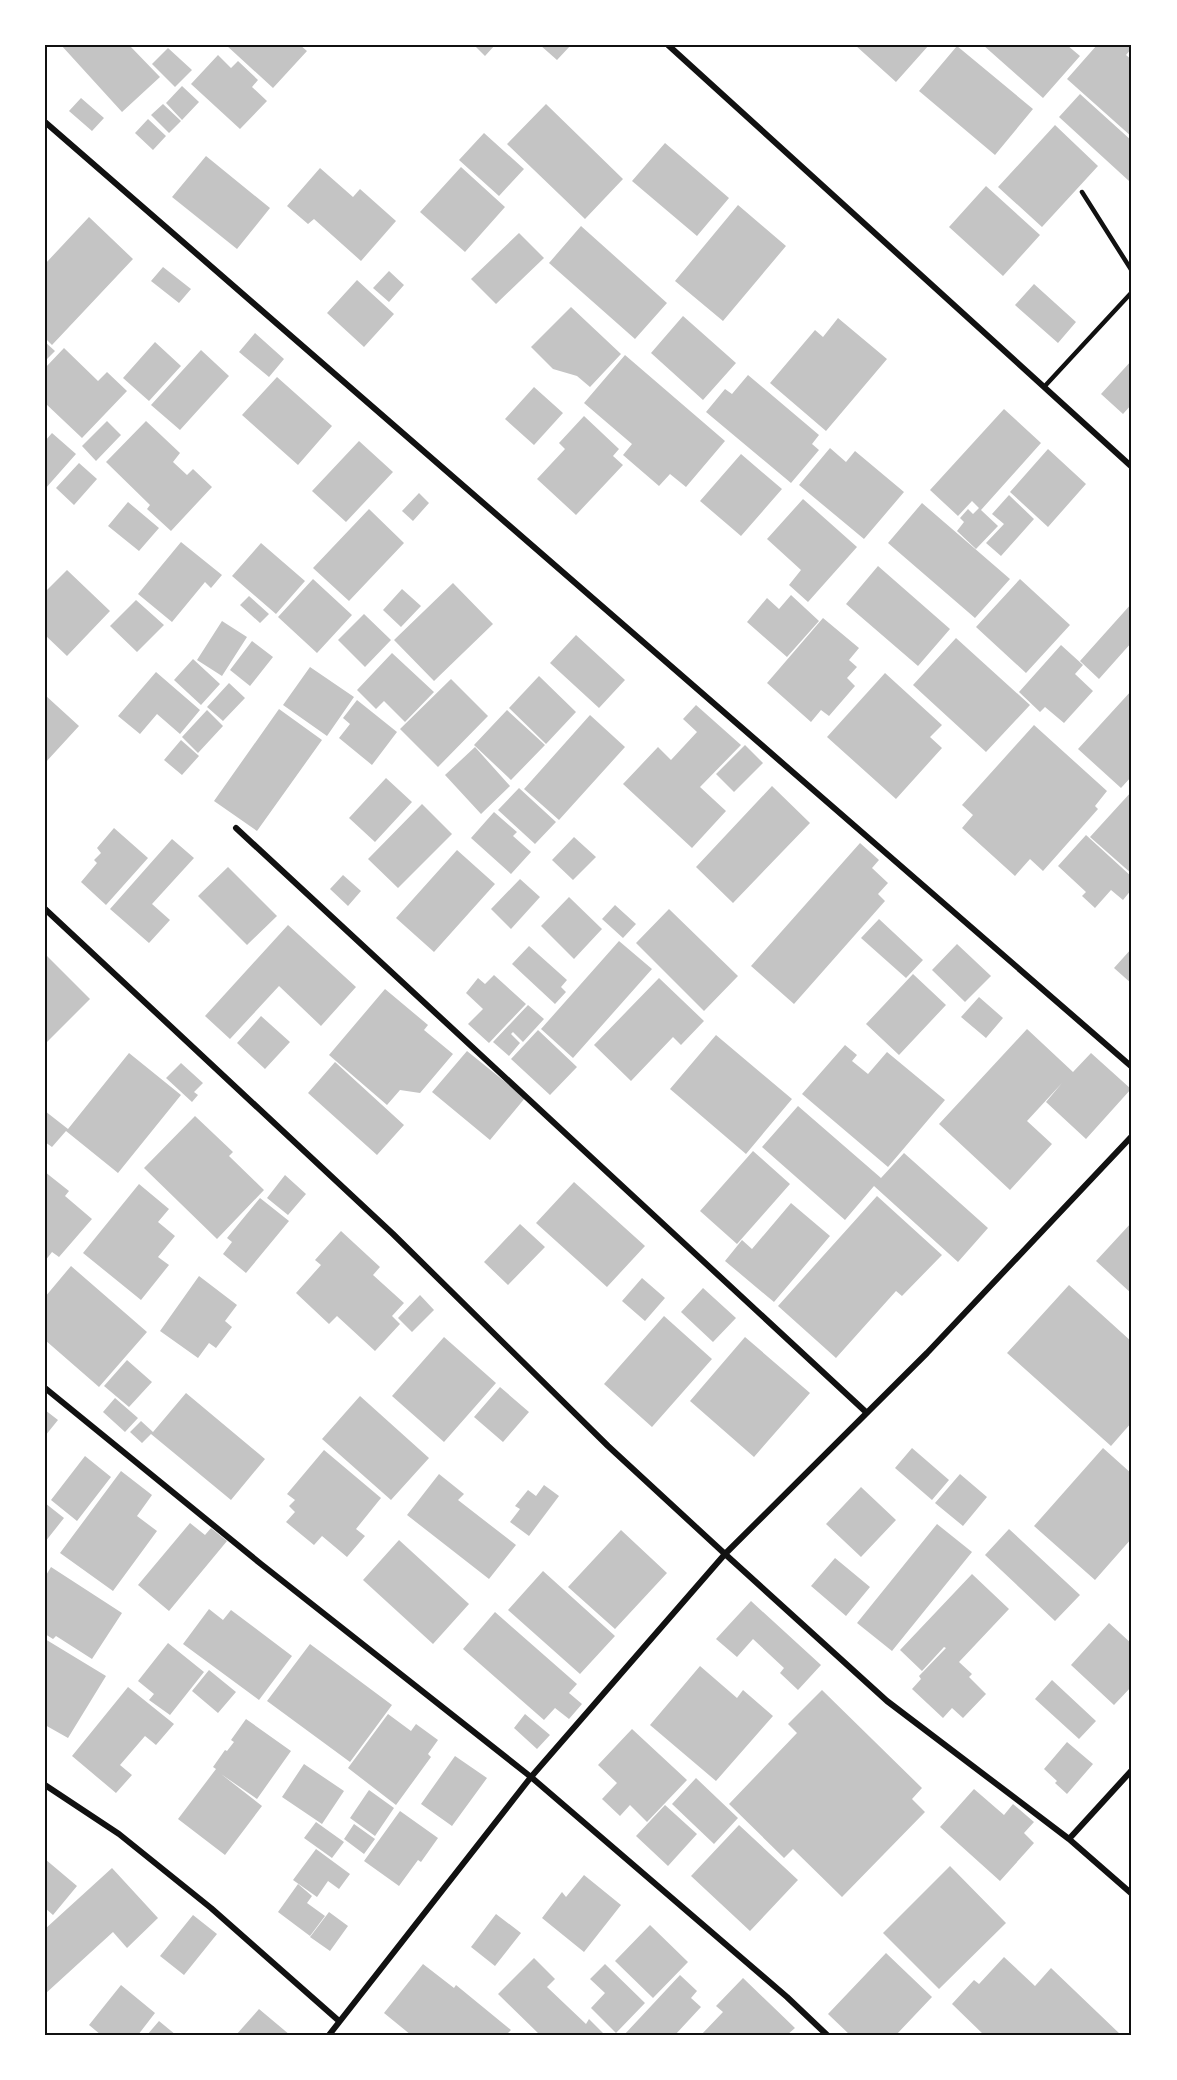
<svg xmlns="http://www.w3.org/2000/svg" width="1177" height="2080" viewBox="0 0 1177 2080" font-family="'Exo 2',sans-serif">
<rect width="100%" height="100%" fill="#fff"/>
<path fill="#c4c4c4" d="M61,45H129L160,77L122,112Z
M226,45H300L307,51L273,88Z
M474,45H495L485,56Z
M540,45H571L557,60Z
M855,45H929L896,82Z
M983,45H1067L1080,56L1043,98Z
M1097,45H1132V48L1126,55L1132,60V137L1067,79Z
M957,46L1033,109L995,155L919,91Z
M168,48L192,70L175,87L152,64Z
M218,55L231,68L238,61L258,80L252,87L267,101L240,129L191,84Z
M182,86L199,102L182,120L166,103Z
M1080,94L1132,141V177L1129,181L1059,117Z
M81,98L104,118L92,131L69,111Z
M163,104L181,121L169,133L151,115Z
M546,104L623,179L585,219L507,144Z
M148,119L166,136L153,150L135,133Z
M1055,125L1098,166L1042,227L998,187Z
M484,133L524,169L499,196L459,160Z
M665,143L729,198L697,236L632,181Z
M206,156L270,208L237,249L172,197Z
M461,167L505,207L465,252L420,212Z
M320,168L353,197L360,189L396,221L361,261L314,219L308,224L287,206Z
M986,186L1040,235L1003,276L949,227Z
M738,205L786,246L723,321L675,281Z
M89,217L133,259L52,345L45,338V264Z
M581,226L667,303L635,339L549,263Z
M519,233L544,258L496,304L471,279Z
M163,267L191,289L179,303L151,281Z
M389,271L404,285L389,302L373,288Z
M357,280L394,314L364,347L327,313Z
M1034,284L1076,322L1058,343L1015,305Z
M571,307L621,354L590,387L577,376L553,369L531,347Z
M683,316L736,363L703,400L651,353Z
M838,318L887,359L826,431L770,383L815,330L823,337Z
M255,333L284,359L269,377L239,352Z
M45,342L55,351L45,361Z
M155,342L181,366L149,401L123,378Z
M64,348L98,381L107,372L127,391L82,438L45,403V368Z
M201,350L229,376L180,430L151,405Z
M625,355L725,441L686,487L670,474L659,486L623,455L632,444L584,403Z
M1132,360V404L1123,414L1101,394Z
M748,375L819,435L812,444L819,450L791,483L706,412L725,389L732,394Z
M277,377L332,426L298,465L242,415Z
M534,387L563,413L534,445L505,419Z
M1004,409L1041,443L981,510L998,526L976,549L957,531L964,522L960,518L968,509L973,514L979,508L972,501L958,516L930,490Z
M584,416L619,449L613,456L623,465L576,515L537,479L565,449L559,443Z
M107,421L121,435L96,461L82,446Z
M146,421L180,453L173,462L187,475L193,469L212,487L171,531L147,509L150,505L106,462Z
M52,433L76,454L45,489V441Z
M359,441L393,472L346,522L312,491Z
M830,448L846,462L855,451L904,492L864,539L799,485Z
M1048,449L1086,484L1048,527L1010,492Z
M741,454L782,489L741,536L700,501Z
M79,463L97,479L74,505L56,488Z
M419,493L429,503L413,521L402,511Z
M1009,495L1034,519L1001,556L986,543L1004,524L992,514Z
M803,499L857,547L808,602L789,585L801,570L767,539Z
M128,502L159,528L139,551L108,526Z
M922,503L1010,579L975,618L888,543Z
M369,509L404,543L349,601L313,568Z
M181,542L222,575L211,588L205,582L172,622L138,594Z
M261,543L305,581L276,614L232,576Z
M878,566L950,629L918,666L846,604Z
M67,570L110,611L67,656L45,635V592Z
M313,579L352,615L317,653L278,617Z
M1020,579L1070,625L1026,673L976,627Z
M453,583L493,624L434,681L394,640Z
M402,589L421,606L401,627L383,610Z
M791,595L819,621L787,657L747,622L767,598L779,609Z
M249,596L269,614L260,623L240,605Z
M136,600L164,625L137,652L110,626Z
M1132,603V642L1099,679L1080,661Z
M364,614L391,640L365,667L338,640Z
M823,618L859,648L849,660L857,667L847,678L855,686L829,716L821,710L811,722L767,683Z
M222,621L247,637L222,676L197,660Z
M576,635L625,680L599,708L550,663Z
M956,638L1030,705L986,752L913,685Z
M252,641L273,657L250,686L230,670Z
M1061,645L1083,665L1075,674L1093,691L1064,723L1045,707L1040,712L1019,692Z
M392,653L434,692L405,722L384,701L376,709L357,690Z
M193,659L220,684L201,705L174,680Z
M310,667L354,697L327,736L283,705Z
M156,672L200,710L180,734L157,714L140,734L118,716Z
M885,673L942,725L930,737L942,748L896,799L827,737Z
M539,676L576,712L546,744L509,708Z
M451,679L488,716L438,767L400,729Z
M229,683L245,698L223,721L207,707Z
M1132,690V776L1121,788L1078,749Z
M45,695L79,726L45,763Z
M357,700L397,732L372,765L339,738L350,724L343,718Z
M696,705L741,745L700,787L726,811L692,848L623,784L658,747L671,760L697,732L683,719Z
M279,709L322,740L257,831L214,801Z
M207,710L223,726L198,753L182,737Z
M507,710L545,745L511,780L474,745Z
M590,715L625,747L559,820L524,789Z
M1034,725L1107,791L1095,806L1098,809L1043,871L1030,859L1015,876L962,828L973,815L962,805Z
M181,740L199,756L182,775L164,760Z
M745,745L763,763L734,792L716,774Z
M475,747L510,786L481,814L445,775Z
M386,778L412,802L375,842L349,818Z
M772,786L810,823L733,903L696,867Z
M519,788L556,822L535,844L498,810Z
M1132,791V874L1090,837Z
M422,804L452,834L398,888L368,859Z
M494,812L517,832L513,836L531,852L511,874L471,838Z
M114,828L148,858L106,905L81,882L97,863L94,860L101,853L97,848Z
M1086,835L1132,877V889L1123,900L1111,890L1095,908L1082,896L1086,892L1058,866Z
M574,837L596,857L573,880L552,860Z
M172,839L194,858L152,904L170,920L149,943L110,909Z
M860,843L879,860L872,868L888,883L878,894L885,901L794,1004L751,966Z
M457,850L495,884L434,952L396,918Z
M228,867L277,916L247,945L198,896Z
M343,875L361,891L348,906L330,889Z
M520,879L540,897L511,929L491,909Z
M569,897L602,929L574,959L541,926Z
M615,905L636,924L623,938L602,919Z
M669,909L738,976L704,1011L636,943Z
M879,919L923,960L906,978L861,938Z
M288,925L356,987L321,1026L279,986L230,1039L205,1016Z
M619,941L652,969L573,1058L541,1029Z
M957,944L991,976L965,1002L932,970Z
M529,946L567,980L561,987L566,992L555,1004L512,964Z
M1132,948V984L1114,968Z
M45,954L90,999L45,1044Z
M913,974L946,1005L899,1055L866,1024Z
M494,975L526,1004L489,1043L468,1024L483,1009L466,993L478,978L485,984Z
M659,978L704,1021L681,1045L673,1037L631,1081L594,1045Z
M385,989L428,1025L424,1030L453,1054L420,1093L400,1090L387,1105L329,1055Z
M979,997L1003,1018L986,1038L961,1017Z
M528,1005L544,1019L523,1042L513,1032L511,1034L520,1043L509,1056L493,1042Z
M261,1016L290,1042L265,1069L237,1043Z
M1027,1029L1073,1072L1091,1053L1131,1089L1086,1139L1046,1102L1062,1083L1027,1121L1052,1144L1010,1190L939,1124Z
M538,1030L577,1067L550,1095L511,1059Z
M716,1035L792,1099L746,1154L670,1089Z
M845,1045L857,1055L852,1061L868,1074L887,1052L945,1100L888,1167L802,1094Z
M467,1051L525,1098L490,1140L432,1092Z
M129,1053L181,1095L118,1173L66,1131L52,1147L45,1142V1111L68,1129Z
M335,1062L404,1125L377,1155L308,1093Z
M181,1063L203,1083L194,1092L198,1095L192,1102L166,1078Z
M798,1106L881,1178L904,1153L988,1228L958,1262L874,1186L845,1220L762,1147Z
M195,1116L233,1152L229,1156L264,1190L217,1239L144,1168Z
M753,1151L790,1184L737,1244L700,1211Z
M45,1172L69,1191L65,1196L92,1219L59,1257L52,1252L45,1261Z
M285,1175L306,1194L288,1215L267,1198Z
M574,1182L645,1246L607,1287L536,1223Z
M139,1184L169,1209L158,1222L175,1236L158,1257L169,1265L141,1300L83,1253Z
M877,1196L942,1255L902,1296L896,1291L836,1358L778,1306Z
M260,1198L289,1221L246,1273L223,1254L232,1242L227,1238Z
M791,1203L830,1236L774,1302L725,1261L742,1240L752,1249Z
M1132,1222V1294L1096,1261Z
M520,1224L545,1247L508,1285L484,1262Z
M341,1231L380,1267L373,1275L404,1303L392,1316L400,1324L375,1351L337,1316L329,1324L296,1293L321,1265L315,1260Z
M71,1266L147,1332L99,1387L45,1340V1297Z
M199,1276L237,1305L225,1321L232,1327L216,1348L209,1343L198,1358L160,1331Z
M642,1278L665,1298L645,1321L622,1301Z
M1069,1285L1132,1342V1422L1111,1446L1007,1353Z
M703,1288L736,1318L713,1342L681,1312Z
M420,1295L434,1310L412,1332L398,1318Z
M664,1316L712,1359L652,1427L604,1384Z
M444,1337L496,1383L444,1442L392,1396Z
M745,1337L810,1393L754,1457L690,1401Z
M127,1360L152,1382L129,1407L104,1386Z
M500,1387L529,1412L503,1442L474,1417Z
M186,1393L265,1459L231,1500L151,1434L142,1443L130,1432L141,1421L153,1432Z
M360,1396L429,1458L391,1500L322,1439Z
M115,1398L138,1418L125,1432L103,1412Z
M45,1410L58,1420L45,1436Z
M912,1448L949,1480L932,1500L895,1468Z
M1103,1448L1132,1474V1538L1095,1580L1034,1526Z
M324,1450L381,1498L356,1529L365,1536L347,1557L322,1536L314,1545L286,1522L295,1512L289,1506L295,1500L287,1494Z
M85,1456L111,1477L77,1521L51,1500Z
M121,1471L152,1495L137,1516L157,1531L113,1591L60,1553Z
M439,1474L464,1494L458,1500L516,1545L489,1579L407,1515Z
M960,1474L987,1497L963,1526L935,1503Z
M544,1485L559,1496L529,1536L510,1522L520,1509L515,1506L528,1490L536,1496Z
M861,1487L896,1520L861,1557L826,1524Z
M45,1503L64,1518L45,1542Z
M190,1523L205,1535L211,1528L227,1541L169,1611L138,1585Z
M937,1524L972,1552L892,1651L857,1623Z
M1009,1529L1080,1595L1055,1621L985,1555Z
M621,1530L667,1573L615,1629L568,1587Z
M399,1540L469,1604L433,1644L363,1580Z
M835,1558L870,1587L846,1616L811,1586Z
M51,1567L122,1613L92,1659L56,1636L53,1639L45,1634V1577Z
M543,1571L615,1636L580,1674L508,1610Z
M972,1574L1009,1609L959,1662L972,1674L969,1677L986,1694L963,1718L952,1708L943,1718L912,1689L921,1679L919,1676L946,1648L944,1647L922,1671L900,1650Z
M751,1601L821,1665L798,1690L780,1673L784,1668L753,1639L737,1657L716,1639Z
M209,1609L223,1620L231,1610L292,1656L259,1700L183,1644Z
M495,1612L577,1684L569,1693L582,1704L569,1719L555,1708L544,1720L463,1649Z
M1109,1623L1132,1644V1686L1114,1705L1071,1665Z
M45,1639L106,1676L68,1738L45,1725Z
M168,1643L204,1672L170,1715L149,1700L154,1694L138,1681Z
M310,1644L392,1705L350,1762L267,1701Z
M700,1666L737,1698L743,1690L773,1716L716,1781L650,1725Z
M209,1670L236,1692L218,1713L192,1691Z
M1052,1680L1096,1721L1079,1739L1035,1699Z
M128,1687L174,1724L156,1745L145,1736L120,1765L132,1775L116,1793L72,1756Z
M822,1690L922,1788L912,1799L925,1812L842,1897L793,1849L784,1858L729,1804L797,1733L788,1724Z
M388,1714L411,1731L416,1724L438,1740L428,1754L431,1757L396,1805L348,1768Z
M525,1714L550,1735L537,1749L514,1728Z
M246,1719L291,1751L257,1799L221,1774L262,1806L225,1855L178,1819L216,1769L213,1767L225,1750L227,1751L234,1742L231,1740Z
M632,1729L687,1780L647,1822L630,1805L620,1816L602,1799L617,1783L598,1765Z
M1067,1742L1093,1764L1067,1794L1055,1783L1057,1781L1044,1769Z
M455,1756L487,1778L452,1826L421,1804Z
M304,1764L344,1791L322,1824L282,1797Z
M696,1778L738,1818L714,1844L672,1804Z
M974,1789L1004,1815L1013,1804L1034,1822L1024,1833L1034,1843L1000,1881L940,1827Z
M369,1790L394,1808L375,1836L350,1818Z
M665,1805L697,1834L668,1866L636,1836Z
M400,1811L438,1838L421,1862L418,1860L399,1886L364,1861Z
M316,1822L344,1842L332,1858L304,1838Z
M354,1824L375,1839L364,1854L344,1839Z
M739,1825L798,1880L750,1931L691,1876Z
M316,1849L350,1874L339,1889L328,1881L317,1897L293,1880Z
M45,1859L77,1886L53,1915L45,1908Z
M950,1866L1006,1923L939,1989L883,1933Z
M112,1868L158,1918L127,1948L113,1932L45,1994V1929Z
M584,1875L621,1905L584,1952L542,1918L562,1892L566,1897Z
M298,1884L312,1896L307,1903L325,1916L310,1936L278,1912Z
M329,1912L348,1926L330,1951L310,1937Z
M496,1914L521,1933L495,1966L471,1947Z
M193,1915L217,1934L184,1975L160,1956Z
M650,1925L688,1962L653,1998L615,1961Z
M886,1953L932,1997L896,2035H850L828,2014Z
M1004,1957L1035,1986L1051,1968L1121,2035H984L952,2004L974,1980L979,1984Z
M534,1958L555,1979L547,1987L586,2024L589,2019L605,2035H540L498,1994Z
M423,1964L454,1988L456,1985L511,2030L506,2035H411L384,2013Z
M605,1964L645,2003L616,2033L591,2008L605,1993L590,1979Z
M680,1975L697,1991L691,1998L701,2007L675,2035H624Z
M743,1978L795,2028L787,2035H701L723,2012L716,2006Z
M121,1985L155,2013L138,2035H101L89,2025Z
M259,2009L290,2035H236Z
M159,2021L176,2035H147Z"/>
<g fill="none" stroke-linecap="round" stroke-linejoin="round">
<path stroke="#111" stroke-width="4.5" d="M1082,192L1132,271
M1044,387L1132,292"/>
<path stroke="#111" stroke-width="6" d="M668,45L1132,467
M45,122L1132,1067
M236,828L867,1413
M45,909L393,1234L608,1446L725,1554L887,1701L1069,1839L1132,1894
M45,1388L261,1564L531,1777L787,1997L827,2035
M45,1785L119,1834L211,1908L339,2021
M1069,1839L1132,1770
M329,2035L531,1777L725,1554L927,1353L1132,1136"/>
</g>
<rect width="1177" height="2080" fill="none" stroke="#ffffff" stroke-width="93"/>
<rect x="46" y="46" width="1084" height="1988" fill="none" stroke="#111" stroke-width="2"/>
</svg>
